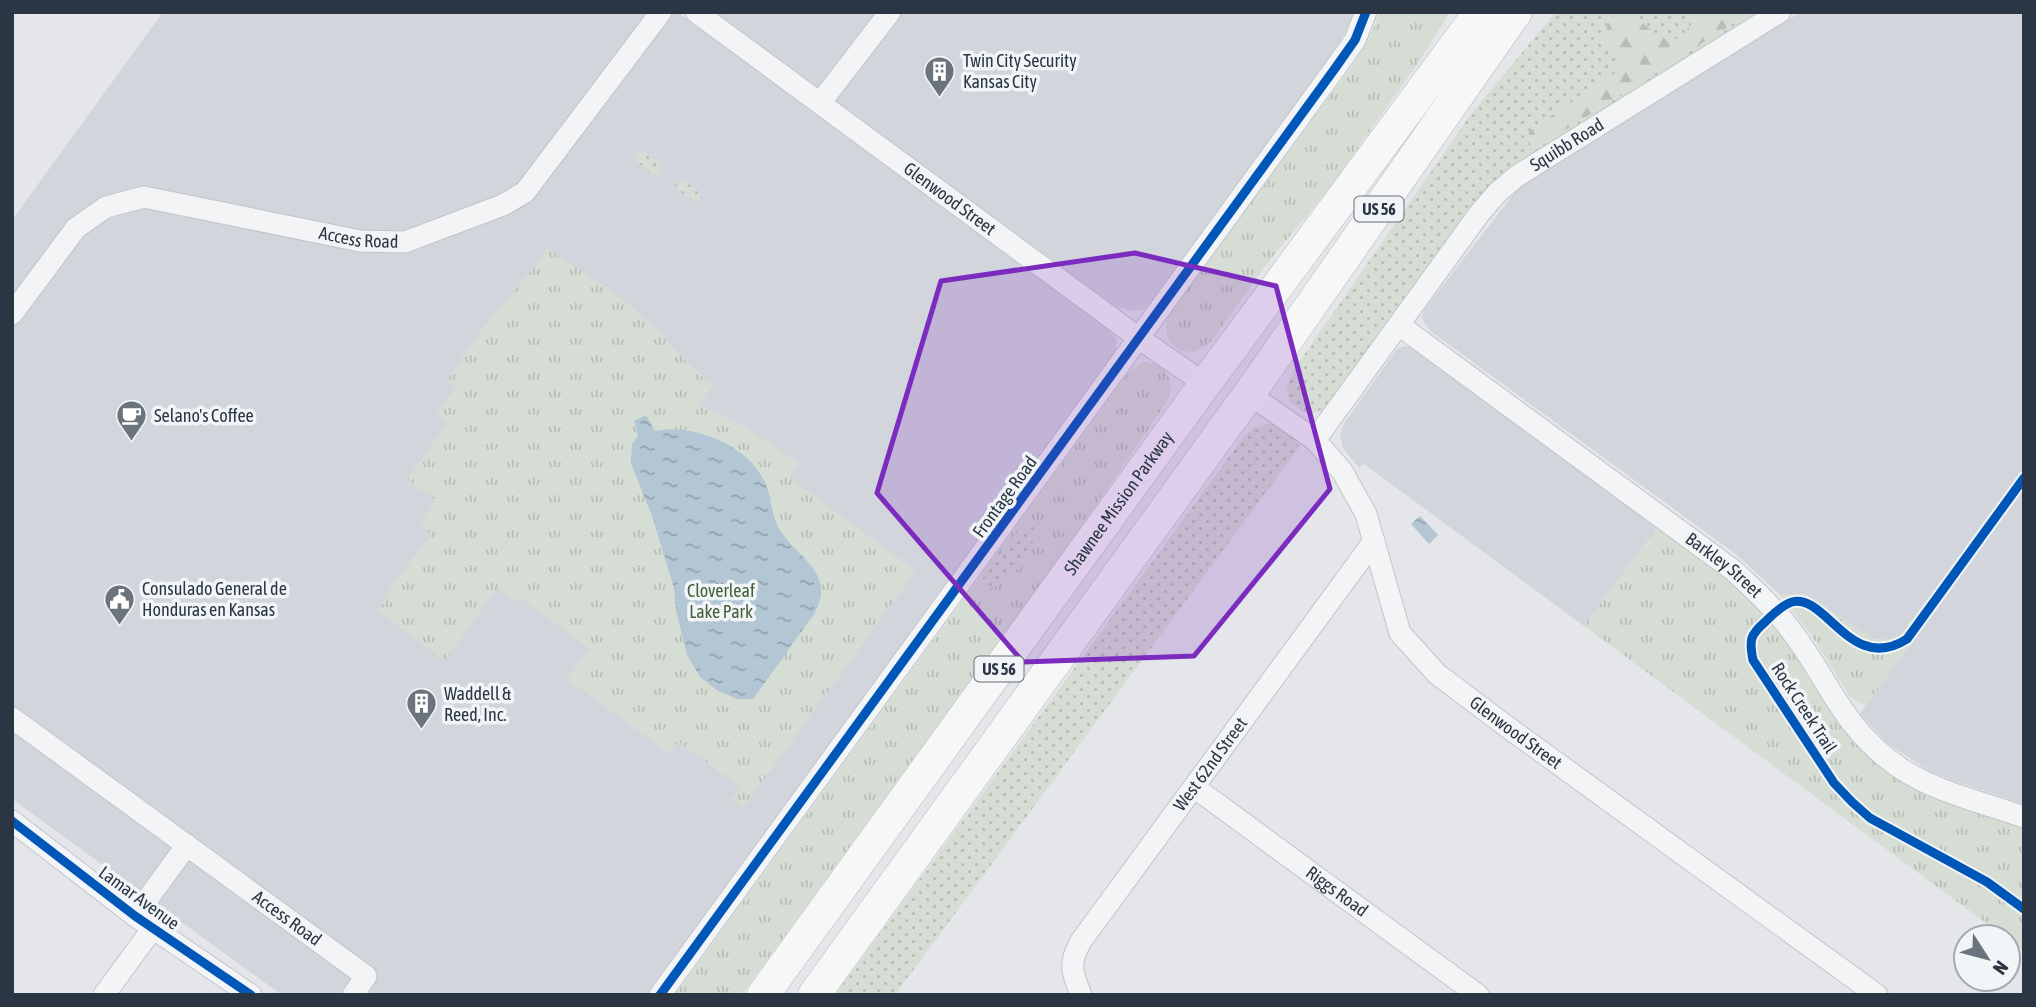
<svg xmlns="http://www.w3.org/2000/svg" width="2036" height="1007" viewBox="0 0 2036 1007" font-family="'Asap Condensed',sans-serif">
<defs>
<pattern id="grass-dots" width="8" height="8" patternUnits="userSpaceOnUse" patternTransform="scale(1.75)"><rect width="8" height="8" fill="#d6ddd4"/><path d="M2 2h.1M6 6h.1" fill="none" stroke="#b8beb7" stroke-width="1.8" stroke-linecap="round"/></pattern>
<pattern id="forest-firs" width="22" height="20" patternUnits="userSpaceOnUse" patternTransform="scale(1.75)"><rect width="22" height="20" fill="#d6ddd4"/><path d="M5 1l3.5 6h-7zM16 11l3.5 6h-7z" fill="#b8beb7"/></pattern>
<pattern id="park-tufts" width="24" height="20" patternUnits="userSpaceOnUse" patternTransform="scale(1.75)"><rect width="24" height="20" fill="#d6ddd4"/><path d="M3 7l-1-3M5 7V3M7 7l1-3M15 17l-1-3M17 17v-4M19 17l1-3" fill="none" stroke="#b8beb7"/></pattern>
<pattern id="water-ripples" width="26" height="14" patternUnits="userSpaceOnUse" patternTransform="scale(1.75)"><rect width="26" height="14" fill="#b2c6d4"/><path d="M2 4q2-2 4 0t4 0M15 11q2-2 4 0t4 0" fill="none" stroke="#91a2ae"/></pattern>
</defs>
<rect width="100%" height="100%" fill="#e4e6e9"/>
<path fill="#d2d6dc" d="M163,12H677L1103,322L1117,340L1115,355L1111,363L649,995H282L12,799V220Z
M714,12H1356L1332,57L1153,302L1142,310L1132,311L1116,307Z
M1801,12H2024V467L1904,631L1896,638L1889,640L1873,639L1864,636L1819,602L1804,594H1779L1737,555L1429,330L1422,318L1424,310L1516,191L1537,176Z
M1405,346L1411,347L1659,525L1584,626L1364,464L1359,468L1343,448L1340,433L1345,422L1397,349Z
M2024,488V804L1954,781L1929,771L1887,743L1860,714Z"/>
<path fill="url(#grass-dots)" d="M1556,12H1617L1607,24L1605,42L1620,56L1621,62L1616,73L1534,127L1532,146L1537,148L1751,12H1762L1468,213L1397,308L1380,336L1331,403L1322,410L1314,413H1305L1290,402L1286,389L1295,368L1471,114Z
M1633,12H1688L1695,20C1690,25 1682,38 1675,40C1662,44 1640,21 1633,12Z
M643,152L658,161L660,168L658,175H653L635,161V154Z
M684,180L701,194L698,204L675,188L676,183Z
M1271,423L1280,427L1300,446L895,995H835L1243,438L1253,428Z
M1029,522L1036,528C1035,552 1008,589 982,589L980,585L982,579L1023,524Z"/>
<path fill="url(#forest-firs)" d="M1617,12H1633C1640,21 1662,43 1675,40C1682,38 1690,25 1695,20L1688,12H1751L1537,148L1532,146L1528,142L1529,132L1534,127L1616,73L1621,62L1620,56L1605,42L1607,24Z"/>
<path fill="url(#park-tufts)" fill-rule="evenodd" d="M1380,12H1450L1420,60L1331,186L1270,260L1212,340C1190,364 1160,348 1167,316L1355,62L1369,39Z
M548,249C579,270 615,291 642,316C668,339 684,364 713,385L698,405C736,417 766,442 799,463L789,477L916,571L743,808L731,800L740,787L678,741L669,753L567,679L589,648L519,597L516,601L497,588L445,661L379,611L388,592L431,534L420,524L436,501L407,479L447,423L437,413L456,387L447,380L479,333Z
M1143,362C1166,361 1178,384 1166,403L1066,549L747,988L742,995H675L1129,372ZM1029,522L1036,528C1035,552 1008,589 982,589L980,585L982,579L1023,524Z
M2024,467V488L1866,706L1850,697L1812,636L1779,594L1799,593L1811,597L1873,639C1884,642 1895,640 1904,631Z
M1659,525L1728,576L1783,633L1849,732L2024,825V951L2008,939V937H2005L1584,626Z"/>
<path fill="url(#water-ripples)" d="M646,415L655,431C695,423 752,446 767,487C772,502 772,520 782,533C802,561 836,575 814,614L753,699H737L718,691L700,677L687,655L676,610L674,588L652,516L631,464L632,444L638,436L634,421Z
M1420,516L1438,535L1429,544L1411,524Z"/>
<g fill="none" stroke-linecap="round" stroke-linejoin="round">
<defs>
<g id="minor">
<path id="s1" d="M696,12L1140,339L1205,384"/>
<path d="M820,103L890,12"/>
<path id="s2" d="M12,314L76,228L106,207L144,197L360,241L405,242L503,205L525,192L661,12"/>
<path id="s3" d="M1399,325L1733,570C1750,586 1768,602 1782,619C1827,672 1838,726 1900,768C1938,793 1982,802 2024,817"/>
<path id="s4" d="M1249,394L1315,440L1342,471L1366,514L1400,633L1437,674L1506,726L1877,995"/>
<path id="s5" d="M1315,440L1479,214L1497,193L1517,176L1780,12"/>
<path id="s6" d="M12,718L366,976L353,995"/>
<path id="s7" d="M1194,787L1478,995"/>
<path d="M12,821L135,916L251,995"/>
<path d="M135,916L187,845"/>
<path d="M104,995L153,928"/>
<path d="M660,995L1336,67L1355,40L1366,12"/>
<path id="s8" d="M1081,995C1072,972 1068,964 1081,941L1374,541"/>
</g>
<g id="highway">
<path id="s9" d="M763,995L1205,384L1480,12"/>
<path d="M814,995L1249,394L1516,12"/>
</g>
</defs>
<use href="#minor" stroke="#c2c4c7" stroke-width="23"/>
<use href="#highway" stroke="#b6babe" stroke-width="33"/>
<use href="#minor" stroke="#f3f4f6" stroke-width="21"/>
<use href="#highway" stroke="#f7f7f7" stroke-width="32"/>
<defs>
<path id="cycleway" d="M2024,478L1907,639C1851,675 1826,593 1792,602C1782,605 1772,615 1765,622C1750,635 1749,640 1753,660L1834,783L1852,802L1870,818L1987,882L2024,909
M12,821L135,916L251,995
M660,995L1336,67L1355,40L1366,12"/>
</defs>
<use href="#cycleway" stroke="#f2f5f8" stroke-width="13"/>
<use href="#cycleway" stroke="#0057b8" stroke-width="9"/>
</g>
<path fill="#7b2cbf" fill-opacity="0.2" stroke="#7b2cbf" stroke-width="5" stroke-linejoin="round" d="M1135,253L1276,286L1330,489L1194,656L1023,662L877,493L941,281Z"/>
<defs>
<symbol id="building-pin" viewBox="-11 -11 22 30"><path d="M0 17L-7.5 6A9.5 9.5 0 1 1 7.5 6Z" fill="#6b747d" stroke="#f2f5f8"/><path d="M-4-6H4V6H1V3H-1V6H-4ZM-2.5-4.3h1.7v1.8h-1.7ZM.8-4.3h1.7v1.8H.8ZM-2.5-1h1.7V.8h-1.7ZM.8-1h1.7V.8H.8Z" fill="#fff"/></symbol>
<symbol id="cafe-pin" viewBox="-11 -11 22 30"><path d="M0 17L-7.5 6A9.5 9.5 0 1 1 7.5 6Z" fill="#6b747d" stroke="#f2f5f8"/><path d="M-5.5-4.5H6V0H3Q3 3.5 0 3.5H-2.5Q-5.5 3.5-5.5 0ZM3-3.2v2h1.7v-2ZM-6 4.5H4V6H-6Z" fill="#fff"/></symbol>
<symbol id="civic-pin" viewBox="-11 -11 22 30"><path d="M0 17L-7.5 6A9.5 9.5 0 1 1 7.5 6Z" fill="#6b747d" stroke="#f2f5f8"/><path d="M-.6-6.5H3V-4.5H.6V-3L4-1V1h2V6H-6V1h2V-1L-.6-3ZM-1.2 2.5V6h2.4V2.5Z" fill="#fff"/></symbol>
</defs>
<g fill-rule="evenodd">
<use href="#building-pin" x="922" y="54" width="35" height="47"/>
<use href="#cafe-pin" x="114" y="398" width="35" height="47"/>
<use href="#civic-pin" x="102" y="582" width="35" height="47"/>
<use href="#building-pin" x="404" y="686" width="35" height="47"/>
</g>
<g text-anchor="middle" stroke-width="7" stroke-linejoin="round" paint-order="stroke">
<g fill="#f2f5f8" stroke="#666f79" stroke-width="2">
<rect x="1354.5" y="196.5" width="49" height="25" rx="5"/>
<rect x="974.5" y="656.5" width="49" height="25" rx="5"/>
</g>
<g font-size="16" font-weight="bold" fill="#2a3643">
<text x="1379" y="215">US 56</text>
<text x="999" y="675">US 56</text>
</g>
<g font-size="18" fill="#2a3643" stroke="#f2f5f8" text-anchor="start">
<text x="963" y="67">Twin City Security<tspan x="963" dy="21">Kansas City</tspan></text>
<text x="154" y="422">Selano's Coffee</text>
<text x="142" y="595">Consulado General de<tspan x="142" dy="21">Honduras en Kansas</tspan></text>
<text x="444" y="700">Waddell &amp;<tspan x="444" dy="21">Reed, Inc.</tspan></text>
</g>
<g font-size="18" fill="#2a3643" stroke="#f2f5f8">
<text dy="6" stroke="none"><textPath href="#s5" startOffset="392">Squibb Road</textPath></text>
<text dy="6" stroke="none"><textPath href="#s1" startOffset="315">Glenwood Street</textPath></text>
<text dy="6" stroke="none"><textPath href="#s2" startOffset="402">Access Road</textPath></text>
<text transform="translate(1005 497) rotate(-54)" y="6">Frontage Road</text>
<text dy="6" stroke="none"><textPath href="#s9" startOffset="607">Shawnee Mission Parkway</textPath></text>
<text dy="6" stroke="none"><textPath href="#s3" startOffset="404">Barkley Street</textPath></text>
<text transform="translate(1804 708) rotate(57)" y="6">Rock Creek Trail</text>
<text dy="6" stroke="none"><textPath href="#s4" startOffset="448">Glenwood Street</textPath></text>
<text dy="6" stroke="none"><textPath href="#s8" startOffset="276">West 62nd Street</textPath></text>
<text dy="6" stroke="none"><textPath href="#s7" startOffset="177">Riggs Road</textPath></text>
<text transform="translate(139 898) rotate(36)" y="6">Lamar Avenue</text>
<text dy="6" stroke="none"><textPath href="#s6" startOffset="340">Access Road</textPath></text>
</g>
<g font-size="18" fill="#435f36" stroke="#f2f5f8">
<text x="721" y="597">Cloverleaf<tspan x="721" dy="21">Lake Park</tspan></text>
</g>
</g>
<rect width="2036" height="1007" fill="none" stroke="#2a3643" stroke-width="28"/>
<g transform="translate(1987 958) rotate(126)"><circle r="33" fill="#f2f5f8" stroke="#a2a9b0" stroke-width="2"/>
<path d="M0-5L12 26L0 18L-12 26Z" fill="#6b747d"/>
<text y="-10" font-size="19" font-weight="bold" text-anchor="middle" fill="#2a3643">N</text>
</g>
</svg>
